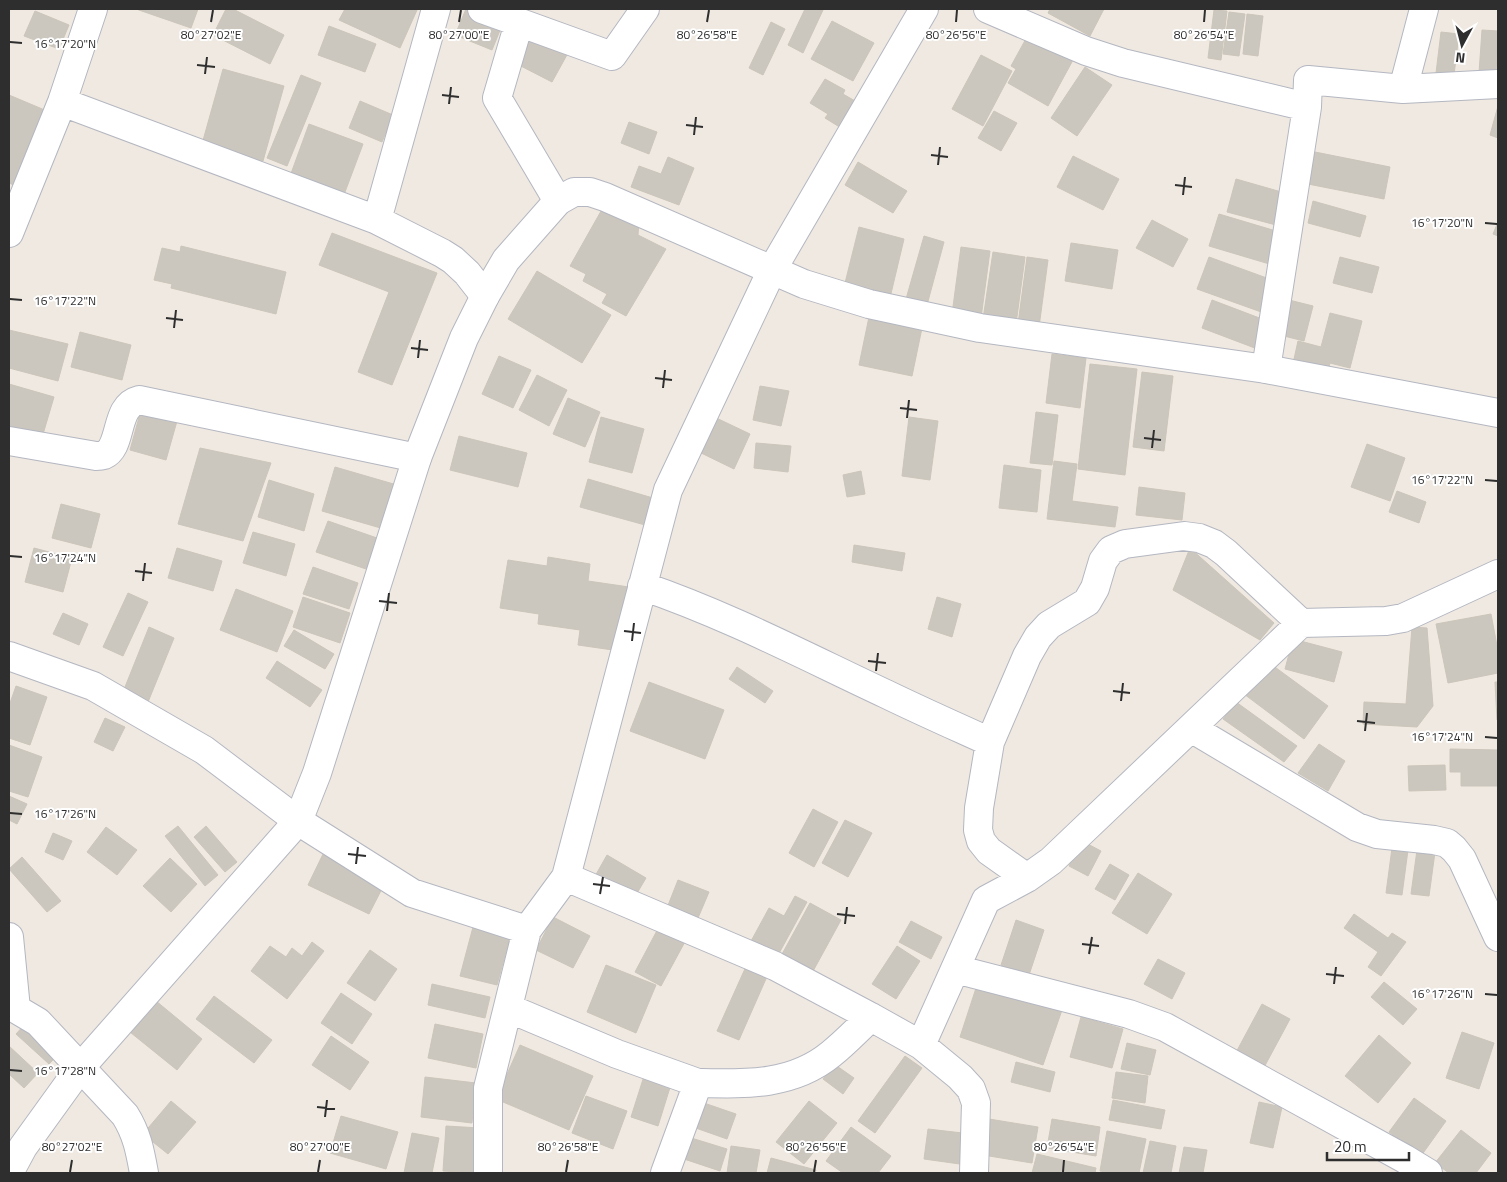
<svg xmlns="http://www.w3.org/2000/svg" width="1507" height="1182" viewBox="0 0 1507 1182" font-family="'Titillium Web',sans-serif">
<rect width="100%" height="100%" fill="#efe9e1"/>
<path fill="#cbc7bf" stroke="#cbc5ba" d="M136,9H198L191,28Z
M226,9H233L284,35L270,64L213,35Z
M345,9H414L417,10L400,48L339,20Z
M466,9L503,23L492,50L455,35Z
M805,9L823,10L803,53L788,45Z
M1050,9H1104L1090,36L1048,13Z
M1214,10L1227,11L1221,60L1208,58Z
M35,11L69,25L59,49L24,36Z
M1229,12L1245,14L1239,56L1223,54Z
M1247,14L1263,16L1258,56L1243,54Z
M832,21L874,43L853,81L811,59Z
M771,22L785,29L763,75L749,68Z
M329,26L376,44L365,72L318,55Z
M1482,30L1498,31L1496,74L1479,73Z
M1441,32L1459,34L1454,75L1436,73Z
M530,33L568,53L552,82L515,63Z
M1028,35L1073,60L1048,106L1008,83L1016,69L1011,66Z
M981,55L1012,71L983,126L952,109Z
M1085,67L1112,85L1077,136L1051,118Z
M223,69L284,86L263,161L202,144Z
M301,75L321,83L287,166L267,158Z
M825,79L845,90L843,94L862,105L846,131L825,118L828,114L810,103Z
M9,95L47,111L16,186L9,183Z
M360,101L393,115L382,142L349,128Z
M1498,106V138L1490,135Z
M994,111L1017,123L1001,151L978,138Z
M629,122L657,132L649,154L621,143Z
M309,124L363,144L342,200L289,179Z
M1315,152L1390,167L1384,199L1308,184Z
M1073,156L1119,179L1103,210L1057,187Z
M668,157L694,168L679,205L631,187L639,166L661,174Z
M858,162L907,191L893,213L845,185Z
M1236,179L1285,193L1276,225L1227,212Z
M1313,201L1366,216L1360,237L1308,223Z
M605,204L639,221L638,235L666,249L626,316L602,303L607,294L583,281L586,274L570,266Z
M1219,214L1286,234L1276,266L1209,246Z
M1152,220L1188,239L1173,267L1136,248Z
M1498,222V236L1493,234Z
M859,227L904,239L889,302L843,291Z
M332,233L437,273L392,385L358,372L389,292L319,265Z
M924,236L944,242L927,305L906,299Z
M1071,243L1118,250L1112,289L1065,281Z
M181,246L286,272L276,314L171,288L172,284L154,280L162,248L180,252Z
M961,247L990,251L981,318L952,314Z
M993,252L1025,257L1016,324L983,319Z
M1027,257L1048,260L1039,327L1018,324Z
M1209,257L1275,281L1264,313L1197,289Z
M1340,257L1379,267L1372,293L1333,283Z
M537,271L611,315L582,363L508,319Z
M1212,300L1270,322L1260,350L1202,328Z
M1289,300L1313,306L1304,341L1280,335Z
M1330,313L1362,321L1350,368L1330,363L1329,367L1294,359L1298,341L1321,347Z
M869,317L922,328L912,376L859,365Z
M9,330L68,344L58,381L9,368Z
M80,332L131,345L122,380L71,367Z
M1052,354L1086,358L1080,408L1046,403Z
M499,356L531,370L513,408L482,394Z
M1090,364L1137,369L1125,475L1078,469Z
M1142,372L1173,376L1164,451L1133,447Z
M537,375L567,390L549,426L519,410Z
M9,384L54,397L41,441L9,431Z
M760,386L789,391L781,426L753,420Z
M568,398L600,412L585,447L553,434Z
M141,410L177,421L166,460L130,450Z
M1036,412L1058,415L1052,465L1030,463Z
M710,415L750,434L734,469L693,449Z
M601,417L644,429L632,473L589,462Z
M909,417L938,421L930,480L902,476Z
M459,436L527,453L518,487L450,470Z
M756,443L791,446L788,472L754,468Z
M1367,444L1405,458L1390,501L1351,487Z
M200,448L271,463L243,541L178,524Z
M1054,461L1077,464L1072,501L1118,507L1115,527L1047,519Z
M1004,465L1041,470L1037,512L999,508Z
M335,467L397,485L384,529L322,511Z
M861,471L865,494L847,497L843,475Z
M588,479L653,498L645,525L580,507Z
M269,480L314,494L304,531L258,517Z
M1139,487L1185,493L1182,520L1136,515Z
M1397,491L1426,502L1419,523L1389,512Z
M61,504L100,514L91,548L52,538Z
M328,521L377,538L366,569L316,552Z
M253,532L295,544L286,576L243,563Z
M854,545L905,553L902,571L852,562Z
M34,548L72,558L63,592L25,582Z
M177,548L222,561L213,591L168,578Z
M1190,548L1274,623L1260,640L1173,590Z
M548,557L590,564L588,581L629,587L620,651L578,645L580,630L538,624L539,614L500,608L508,560L547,566Z
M313,567L358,583L349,609L303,594Z
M236,589L293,611L277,652L220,630Z
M128,593L148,602L123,656L103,647Z
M303,597L350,613L340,643L293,627Z
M937,597L961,604L952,637L928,629Z
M63,613L88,624L79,645L53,634Z
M1491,614L1498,651V673L1448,683L1436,624Z
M149,627L174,638L146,707L121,697Z
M1412,627L1427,628L1433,706L1417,727L1363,724L1364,702L1406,704Z
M294,630L334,654L325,669L284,646Z
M1293,639L1342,652L1334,682L1285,669Z
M277,661L322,690L310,707L266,678Z
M1268,662L1328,706L1304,739L1244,694Z
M737,667L773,691L765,703L729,679Z
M649,682L724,710L705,759L630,731Z
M1495,682H1498V720H1497Z
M16,686L47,697L30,745L9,738V706Z
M1236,702L1297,746L1284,762L1223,719Z
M105,718L125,727L113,751L94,742Z
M1319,744L1345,761L1328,791L1298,773Z
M9,745L42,757L28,797L9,791Z
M1450,749L1498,750V786H1461V772H1450Z
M1445,765L1446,790L1409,791L1408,766Z
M9,796L27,804L17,824L9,820Z
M813,809L838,822L814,867L789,853Z
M845,820L872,833L848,877L822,863Z
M178,826L218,875L205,886L165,836Z
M206,826L237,862L225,872L194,837Z
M106,827L137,850L117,875L87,852Z
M53,833L72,841L63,860L45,852Z
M1082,841L1101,851L1088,876L1069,866Z
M1392,848L1408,850L1402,895L1386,893Z
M325,850L387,879L369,914L308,885Z
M1417,850L1435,852L1429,896L1411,894Z
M607,855L646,878L633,900L594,878Z
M22,857L61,901L47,912L9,869Z
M170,858L197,884L171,912L143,886Z
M1110,864L1129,875L1115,900L1095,889Z
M1138,873L1172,894L1147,934L1112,913Z
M678,880L709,892L695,925L665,913Z
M795,896L807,902L777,957L750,943L769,908L784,916Z
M810,903L841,920L812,973L781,956Z
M1354,914L1388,938L1392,933L1406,942L1381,976L1368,967L1378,952L1344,928Z
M553,917L590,936L573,968L536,950Z
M1016,920L1044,930L1029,975L1001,965Z
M911,921L942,937L931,959L899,942Z
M661,923L687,938L661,986L635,972Z
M473,927L510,937L497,985L460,976Z
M312,942L324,951L287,999L251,971L270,946L286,957L292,948L302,956Z
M897,946L920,961L896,999L872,984Z
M370,950L397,969L375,1001L347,983Z
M1158,959L1185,973L1172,999L1144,984Z
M748,962L769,972L739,1040L717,1031Z
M606,965L656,985L636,1033L587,1012Z
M978,982L1062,1010L1043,1065L960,1037Z
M1384,982L1417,1009L1403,1025L1371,997Z
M432,984L490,997L485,1018L428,1005Z
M341,993L372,1014L352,1044L321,1023Z
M150,996L202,1039L177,1070L125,1028Z
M214,996L272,1040L254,1063L196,1019Z
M1262,1004L1290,1019L1261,1073L1233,1058Z
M1081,1017L1123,1029L1112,1068L1070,1057Z
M26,1023L59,1054L49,1064L16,1034Z
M435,1024L483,1034L476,1068L428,1058Z
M1462,1032L1494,1043L1479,1089L1446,1078Z
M1379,1035L1411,1063L1378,1103L1345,1076Z
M331,1036L369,1062L350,1090L312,1065Z
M1127,1043L1156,1050L1150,1075L1121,1069Z
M520,1045L593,1076L569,1130L496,1099Z
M9,1046L38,1073L24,1088L9,1074Z
M905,1056L922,1068L875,1133L858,1121Z
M1016,1062L1055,1072L1050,1092L1011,1082Z
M834,1064L854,1078L843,1094L823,1079Z
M1116,1072L1148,1076L1145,1103L1112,1098Z
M645,1073L672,1081L658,1126L631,1117Z
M425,1077L476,1083L472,1123L421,1117Z
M586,1096L627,1111L613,1149L572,1133Z
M1414,1098L1446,1121L1421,1156L1389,1132Z
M1113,1100L1165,1110L1161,1129L1109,1120Z
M171,1101L196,1122L168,1154L143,1134Z
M809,1101L837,1123L804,1164L776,1142Z
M701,1102L736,1114L727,1139L693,1127Z
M1259,1102L1282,1107L1273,1148L1250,1143Z
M341,1116L398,1132L386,1169L330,1153Z
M989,1119L1038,1127L1032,1163L983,1155Z
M1052,1119L1100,1127L1096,1156L1047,1148Z
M446,1126L480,1128L477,1173L443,1171Z
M851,1127L891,1156L878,1173H843L826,1161Z
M928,1129L971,1134L967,1165L924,1159Z
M1461,1130L1491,1153L1476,1173H1449L1435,1163Z
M1107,1131L1146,1139L1139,1173H1112L1100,1171Z
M412,1133L439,1138L432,1173H404Z
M688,1137L727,1149L720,1171L681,1158Z
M1150,1141L1176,1146L1171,1173H1143Z
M731,1146L760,1150L756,1173H727Z
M1184,1147L1207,1150L1203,1173H1179Z
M1037,1154L1096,1168L1095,1173H1032Z
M771,1158L816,1170L815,1173H767Z"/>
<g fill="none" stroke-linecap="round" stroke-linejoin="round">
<defs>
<path id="street" d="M482,9L612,56L645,9
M988,9L1086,51L1123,63L1307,107
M519,23L497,98L558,201
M1403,89L1424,9
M62,102L377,220L442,253L453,260L467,273L485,296
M377,220L436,9
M9,233L62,102L93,9
M1266,369L1307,107L1308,80L1403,89L1498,84
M9,441L96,456C99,456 101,456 104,455C123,447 114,406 139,400L417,458
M642,586C727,615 805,656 886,694C921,711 955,726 990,742
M9,656L93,686L204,750L298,821L412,893L527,930
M1191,728L1357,827L1377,834L1434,840L1447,843L1454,849L1462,859L1498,937
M566,877L775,966L871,1017L921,1045L960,1077L971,1089L976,1103L974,1173
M1027,878L989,851L981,841L978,830L979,808L990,742L1027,656L1038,637L1049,625L1087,602L1095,588L1103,561L1111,550L1125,544L1184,536L1199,538L1214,544L1226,553L1301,623
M955,969L1129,1014L1165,1027L1405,1159L1428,1173
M508,1008L617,1054L698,1083
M921,1045L986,900L1027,878L1051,861L1301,623L1386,621L1403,618L1498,574
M488,1173V1088L527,930L566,877L668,490L772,270L924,9
M665,1173L698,1083C745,1084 792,1086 831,1054C845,1043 858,1029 871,1017"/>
<path id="secondary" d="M9,937L16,1009L38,1022L125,1115C137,1134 140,1151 144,1173
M9,1173L23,1147L80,1068L298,821L317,773L417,458L464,338L485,296L506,260L558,201L574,192H590L605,197L804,284L869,304L980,328L1266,369L1498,413"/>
</defs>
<use href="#street" stroke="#b4b7c1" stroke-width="30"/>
<use href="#secondary" stroke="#b4b7c1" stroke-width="30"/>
<use href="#street" stroke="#fff" stroke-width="28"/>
<use href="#secondary" stroke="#fff" stroke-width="28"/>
</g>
<path fill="none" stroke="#2e2e2e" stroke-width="2" d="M211,22L213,10M459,22L461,10M707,22L709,10M956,22L957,10M1204,22L1205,10M10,42L22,43M197,65L215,67M205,74L207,57M442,95L459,97M449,104L451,87M686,125L703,127M694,135L696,117M931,155L948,157M938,165L940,147M1175,185L1192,187M1183,195L1185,177M1485,223L1497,224M10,299L22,300M166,318L183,320M174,328L176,310M411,348L428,350M418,358L420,340M655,378L672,380M663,388L665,370M900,408L917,410M907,418L909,400M1144,438L1161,440M1152,448L1154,430M1485,480L1497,481M10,556L22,557M135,571L152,573M143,581L145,563M379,601L397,603M387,611L389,593M624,631L641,633M632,641L634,623M868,661L886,663M876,671L878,653M1113,691L1130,693M1121,701L1123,683M1357,721L1375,723M1365,731L1367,713M1485,737L1497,738M10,813L22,814M348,854L366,856M356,864L358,847M593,884L610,886M600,894L603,877M837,914L855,916M845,924L847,907M1082,944L1099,946M1089,954L1092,937M1326,974L1344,976M1334,984L1336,967M1485,994L1497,995M10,1070L22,1071M317,1107L335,1109M325,1117L327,1100M70,1172L72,1160M318,1172L320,1160M566,1172L568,1160M814,1172L816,1160M1063,1172L1064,1160"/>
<g font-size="12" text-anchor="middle" fill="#2e2e2e" stroke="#fff" stroke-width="4" stroke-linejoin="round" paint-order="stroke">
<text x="211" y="39">80°27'02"E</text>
<text x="459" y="39">80°27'00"E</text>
<text x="707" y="39">80°26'58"E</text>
<text x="956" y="39">80°26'56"E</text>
<text x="1204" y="39">80°26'54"E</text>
<text x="65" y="48">16°17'20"N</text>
<text x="1442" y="227">16°17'20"N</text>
<text x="65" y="305">16°17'22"N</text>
<text x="1442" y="484">16°17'22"N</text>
<text x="65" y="562">16°17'24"N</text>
<text x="1442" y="741">16°17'24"N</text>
<text x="65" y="818">16°17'26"N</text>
<text x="1442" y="998">16°17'26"N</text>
<text x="65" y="1075">16°17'28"N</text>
<text x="72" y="1151">80°27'02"E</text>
<text x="320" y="1151">80°27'00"E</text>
<text x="568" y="1151">80°26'58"E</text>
<text x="816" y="1151">80°26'56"E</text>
<text x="1064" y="1151">80°26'54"E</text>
</g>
<rect width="1507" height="1182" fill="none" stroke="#2e2e2e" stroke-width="20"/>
<g transform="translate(1462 45) rotate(187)" stroke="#ffffff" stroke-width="4" paint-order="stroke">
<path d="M0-4L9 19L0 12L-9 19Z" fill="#2e2e2e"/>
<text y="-8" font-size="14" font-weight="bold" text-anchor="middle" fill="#2e2e2e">N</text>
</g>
<path d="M1327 1152v8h82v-8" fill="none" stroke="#2e2e2e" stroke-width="2.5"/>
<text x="1334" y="1152" font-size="15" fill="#2e2e2e" stroke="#ffffff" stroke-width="4" paint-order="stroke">20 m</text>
</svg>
